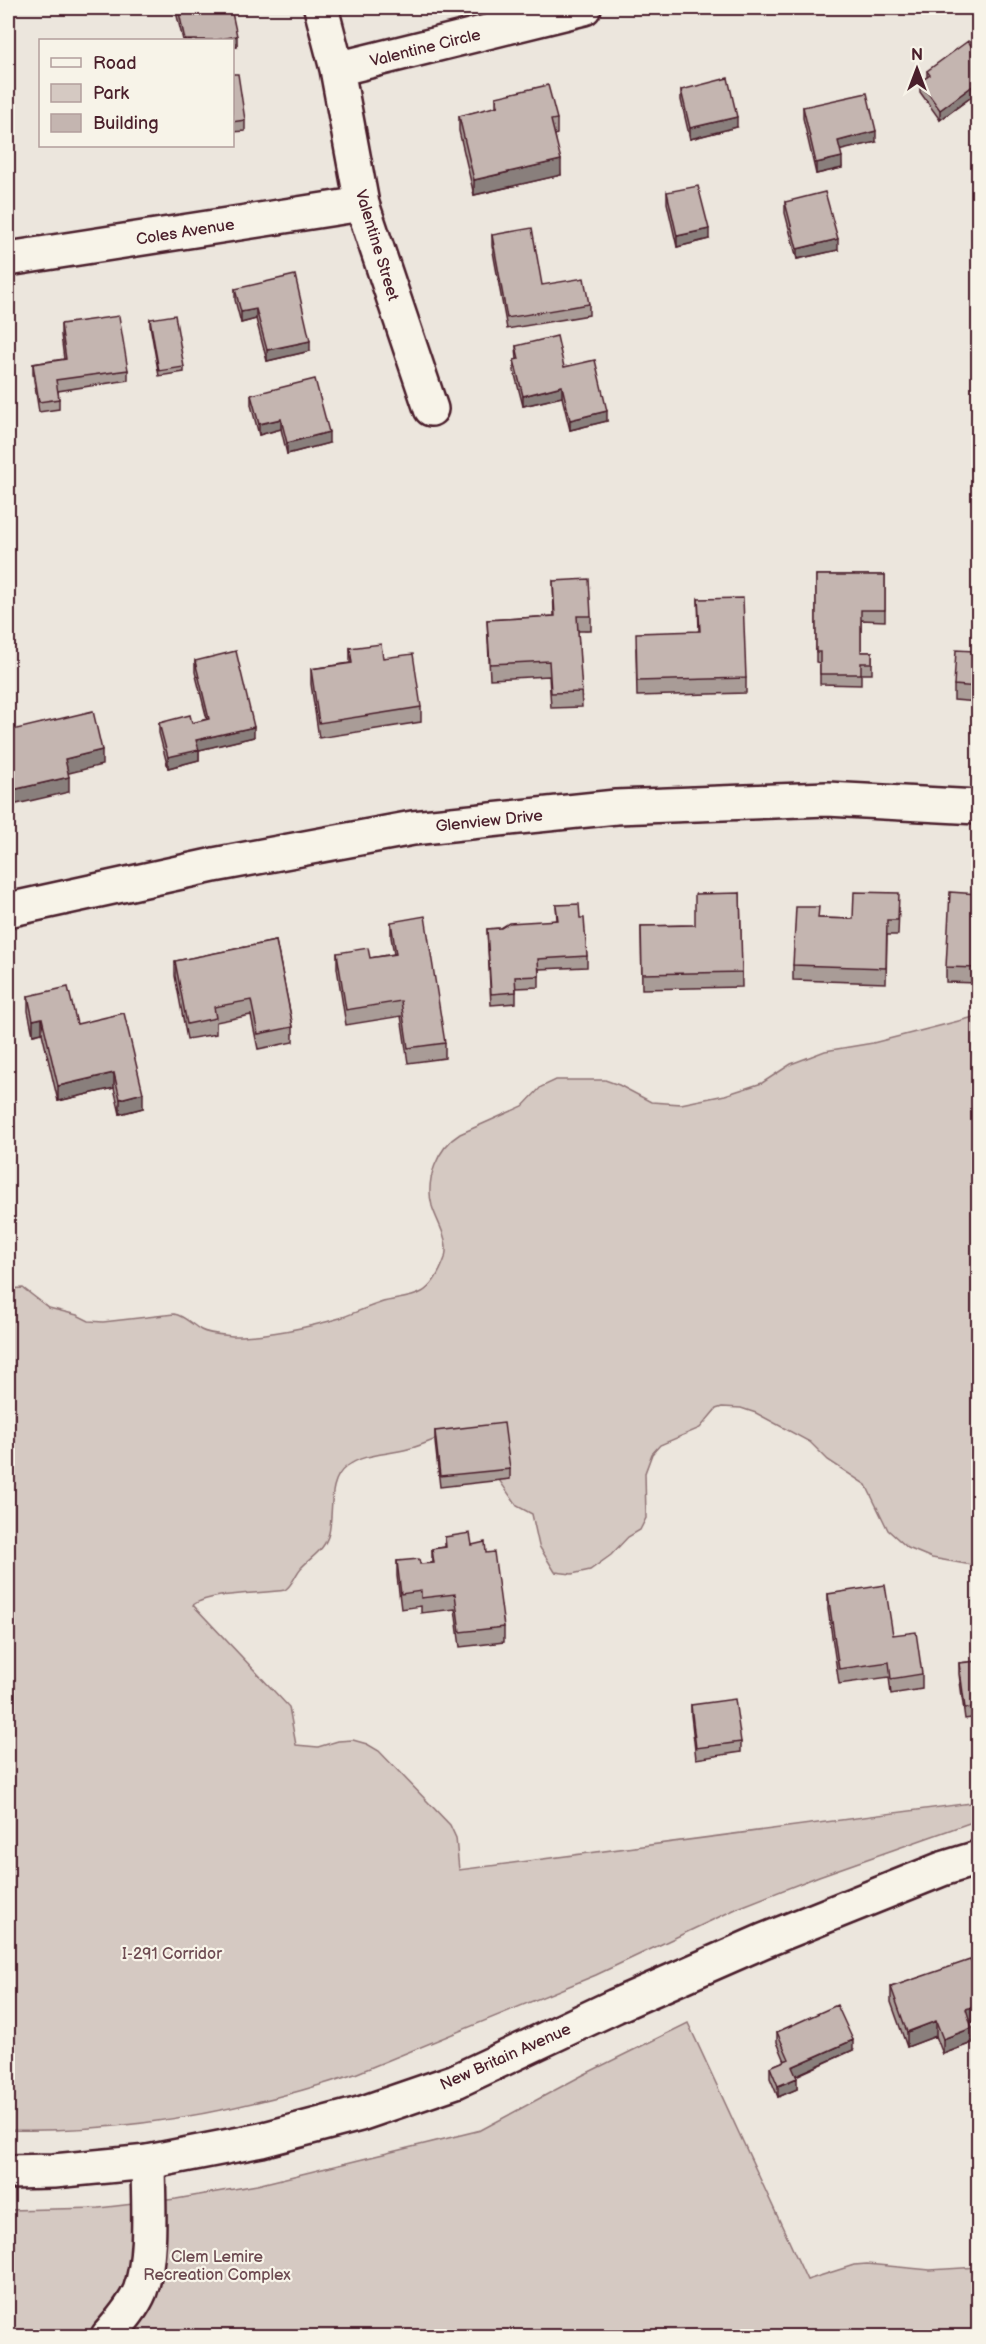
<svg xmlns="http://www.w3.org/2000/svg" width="986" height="2344" viewBox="0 0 986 2344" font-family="'Balsamiq Sans',sans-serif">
<rect width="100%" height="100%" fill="#ece6dd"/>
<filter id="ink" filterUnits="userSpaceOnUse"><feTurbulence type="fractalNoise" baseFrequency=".0167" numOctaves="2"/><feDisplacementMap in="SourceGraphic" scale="12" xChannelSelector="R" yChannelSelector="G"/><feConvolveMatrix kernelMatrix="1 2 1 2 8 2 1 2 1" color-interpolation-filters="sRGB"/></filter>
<g filter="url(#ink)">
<path fill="#d5c9c2" stroke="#907476" stroke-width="1.5" d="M978,1016V1566L932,1558L908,1548L888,1530L866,1485L828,1460L810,1442L756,1413L741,1408L722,1407L716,1409L700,1428L660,1445L652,1454L645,1473L646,1518L640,1530L628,1537L611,1555L590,1570L572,1574L555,1572L539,1546L532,1514L517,1506L493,1471L443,1436C431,1441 420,1446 408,1449C386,1455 364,1453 346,1467C327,1481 334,1512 329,1533C325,1550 312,1556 301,1568C295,1575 293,1584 285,1590C263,1594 210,1592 193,1605L289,1707L296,1745L318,1747L338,1741L353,1740L367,1744L379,1751L450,1825L456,1838L459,1870L978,1802V1820L819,1876L738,1908L596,1975L355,2074C243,2111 126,2133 8,2130V1289L23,1288L49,1308L77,1315L89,1321L103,1322L174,1314C185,1316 191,1324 201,1330C208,1334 223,1335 232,1336C263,1337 310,1327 340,1318C354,1313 368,1307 383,1302C395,1299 412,1298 422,1292C433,1286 441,1269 445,1258C450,1239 437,1223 432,1206C425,1180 437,1148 460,1134L523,1106L541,1087L556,1080H605L619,1085L651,1102L681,1104L725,1095L762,1083L791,1064L825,1051L873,1043Z
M688,2023L807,2280L854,2265L867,2264L930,2270L978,2267V2336H8V2210L99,2208L176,2199L257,2185L481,2130L583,2075Z"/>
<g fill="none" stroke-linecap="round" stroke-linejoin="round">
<defs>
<path id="minor" d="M321,8L337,69L362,204L431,409
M337,69L584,8
M8,259L362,204
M8,910L214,865L413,828L616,807L827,799L978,807
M108,2336C119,2323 133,2308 140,2291C153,2256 148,2199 148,2162"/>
<path id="secondary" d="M8,2172L54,2171L148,2162L261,2140L360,2114L456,2081L615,2006L763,1941L942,1869L978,1858"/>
</defs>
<use href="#minor" stroke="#4a1f2b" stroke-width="38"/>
<use href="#secondary" stroke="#4a1f2b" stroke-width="38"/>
<use href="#minor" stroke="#f7f3e8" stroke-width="33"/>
<use href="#secondary" stroke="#f7f3e8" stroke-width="33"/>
</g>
<path fill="#a99c97" stroke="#4a1f2b" stroke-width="1.5" d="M175,8H231L237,46L232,40H183Z
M978,55V92L940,120L920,92V82L927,77V71Z
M232,74L245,120V131L232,132Z
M681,90L737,127L690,139L681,100Z
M496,97L557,119V134L555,135L561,175L474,195L459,131V116L496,107Z
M803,107L876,142L840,150L842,168L816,174L803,118Z
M667,192L709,239L677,247L667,203Z
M785,202L838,250L797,259L785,213Z
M492,235L542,285L589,304V315L507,329L492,246Z
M235,289L310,351L267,361L256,319L241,323L235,300Z
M150,319L184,367V372L159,376L150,325Z
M61,324L128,370V380L58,391L59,399V409L39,412L33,374V364L64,359L61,335Z
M516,346L564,367L607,421L570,430L562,397L523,406L514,371V360H517Z
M251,395L329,443L287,454L281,429L259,435L251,405Z
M816,575H885V621L861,620V652H872V674H861V685L820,684V663L816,662Z
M553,581L591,616V631H578L582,707L551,708L549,676L490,679L487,620L554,616Z
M978,585V702L954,700V685L974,651Z
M698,599L746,678V693L637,696L636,648L699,631Z
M350,648L421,707V722L319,738L311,684V669L350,663Z
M195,661L254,737L199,750V760L168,768L159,733V723H192L207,719L195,672Z
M740,893L742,987L642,989L641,926L695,925Z
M978,894V983L946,982V967Z
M556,905L580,918L587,956V967L539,969V987L516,988V1003L491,1005L487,929L501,928L557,920Z
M899,908L898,935H887L886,983L793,980V965L819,918L853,919Z
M391,922L445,1043V1058L408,1063L401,1016L346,1025L337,968V953L370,958L394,954L391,937Z
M276,941L293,1027V1042L258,1049L251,1015L216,1022V1034L187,1039L175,976V961Z
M28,996L77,1024L143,1108L120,1114L114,1088L58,1101L42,1033L33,1035L28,1011Z
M435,1431L510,1469V1479L440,1487L435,1442Z
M445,1537L472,1545L486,1553L504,1627V1642L460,1647L455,1609L421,1613V1606L401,1609L397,1576V1561L420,1564L432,1563V1549L445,1547Z
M828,1594L893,1635L922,1674V1689L891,1694L889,1677L839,1684L828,1609Z
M978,1661V1717L965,1719L959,1674V1663Z
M691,1705L741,1742V1752L696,1759L691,1715Z
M978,1959V2020L970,2023L972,2043L943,2054L936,2036L907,2047L891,2002V1987Z
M777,2032L853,2050L796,2076L797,2089L778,2097L770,2078V2067L785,2061L777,2042Z"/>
<path fill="#897f7b" stroke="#4a1f2b" stroke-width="1.5" d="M237,36V46L232,47V40H216Z
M978,82V92L940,120V110Z
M737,117V127L690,139V128Z
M876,131V142L838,151V141Z
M842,157V168L816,174V163Z
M561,160V175L474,195V180Z
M709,229V239L677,247V236Z
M838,239V250L797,259V249Z
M256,309V319L241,323V312Z
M310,341V351L267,361V350Z
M562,386V397L523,406V396Z
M607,411V421L570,430V420Z
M281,419V429L259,435V424Z
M329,432V443L287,454V443Z
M254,727V737L199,750V760L168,768V757L196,740Z
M102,750V765L65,774V759Z
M69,777V792L8,806V791Z
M42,1018V1033L33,1035V1020Z
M114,1073V1088L58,1101V1086Z
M143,1093V1108L120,1114V1099Z
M978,2005V2020L966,2024V2009Z
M936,2021V2036L907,2047V2032Z
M972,2028V2043L943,2054V2039Z
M853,2040V2050L792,2077V2067Z
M797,2078V2089L778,2097V2086Z"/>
<path fill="#c4b5b0" stroke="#4a1f2b" stroke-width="1.5" d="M178,8H231L237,36L216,40H185Z
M968,41L978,55V82L940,110L920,82L930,75L927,71Z
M232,74H238L245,120L232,122Z
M728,78L737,117L690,128L681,90Z
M548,85L557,119L551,120L561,160L474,180L459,116L498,106L496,97Z
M867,93L876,131L838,141L842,157L816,163L803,107Z
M698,186L709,229L677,236L667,192Z
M825,192L838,239L797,249L785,202Z
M532,228L542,285L584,278L589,304L507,318L492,235Z
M295,275L310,341L267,350L256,309L241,312L235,289Z
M175,315L184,367L159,371L150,319Z
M119,316L128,370L56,380L59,399L39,402L33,364L66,359L61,324Z
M557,336L564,367L595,360L607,411L570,420L562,386L523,396L514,360L519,359L516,346Z
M315,379L329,432L287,443L281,419L259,424L251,395Z
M816,575H885V610H861V652H872V663H861V674H820V652H816Z
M589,579L591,616H577L582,692L551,693L549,661L490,664L487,620L555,616L553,581Z
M978,585V687L954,685L956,650L974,651Z
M743,598L746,678L637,681L636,633L700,631L698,599Z
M381,644L383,658L413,654L421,707L319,723L311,669L352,663L350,648Z
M236,651L254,727L196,740L199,750L168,757L159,723L190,715L192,723L209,719L195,661Z
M93,711L102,750L65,759L69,777L8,791V731Z
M854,892L899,893L898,920H887L886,968L793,965L796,907H819L818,918L853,919Z
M950,892L978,894V968L946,967Z
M740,893L742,972L642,974L641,926L695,925V894Z
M579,904L580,918H584L587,956L538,959L539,976L515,977L516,992L491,994L487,929L501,928L509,923L558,920L556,905Z
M425,916L445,1043L408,1048L401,1001L346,1010L337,953L368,948L370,958L396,954L391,922Z
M276,941L293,1027L258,1034L251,1000L214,1007L216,1018L187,1024L175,961Z
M68,987L77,1024L124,1013L143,1093L120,1099L114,1073L58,1086L42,1018L33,1020L28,996Z
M504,1423L510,1469L440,1476L435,1431Z
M470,1533L472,1545L485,1542L486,1553L494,1552L504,1627L460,1632L455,1594L421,1598V1591L401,1594L397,1561L419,1559L420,1564L434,1563L432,1549L446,1547L445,1537Z
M885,1585L893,1635L916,1632L922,1674L891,1679L889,1662L839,1669L828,1594Z
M978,1661V1707L965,1708L959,1663Z
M735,1699L741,1742L696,1748L691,1705Z
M978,1959V2005L966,2009L972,2028L943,2039L936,2021L907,2032L891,1987L970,1960L971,1962Z
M837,2005L853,2040L792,2067L797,2078L778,2086L770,2067L789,2059L777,2032Z"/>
</g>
<g text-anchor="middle" stroke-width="4.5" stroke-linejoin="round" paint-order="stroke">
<g font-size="16" fill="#4a1f2b" stroke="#f7f3e8">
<text transform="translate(425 47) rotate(-14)" y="6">Valentine Circle</text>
<text transform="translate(185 231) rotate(-9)" y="6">Coles Avenue</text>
<text transform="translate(378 245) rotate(73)" y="6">Valentine Street</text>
<text transform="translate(489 820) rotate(-6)" y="6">Glenview Drive</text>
<text transform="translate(505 2056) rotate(-24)" y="6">New Britain Avenue</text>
</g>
<g font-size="16" fill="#6d4a51" stroke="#f7f3e8">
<text x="172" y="1959">I-291 Corridor</text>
<text x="217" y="2262">Clem Lemire<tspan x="217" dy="18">Recreation Complex</tspan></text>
</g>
</g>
<rect width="986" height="2344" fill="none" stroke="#f7f3e8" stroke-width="30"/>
<rect x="15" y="15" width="956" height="2314" fill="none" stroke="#4a1f2b" stroke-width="2" filter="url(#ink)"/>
<rect x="39" y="39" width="195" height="108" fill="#f7f3e8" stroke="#b29e9c" stroke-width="1.5"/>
<rect x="51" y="58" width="30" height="9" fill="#f7f3e8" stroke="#b29e9c" stroke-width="1.5"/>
<text x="93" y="69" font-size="18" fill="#4a1f2b">Road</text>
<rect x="51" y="84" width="30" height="18" fill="#d5c9c2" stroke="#b29e9c" stroke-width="1.5"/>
<text x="93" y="99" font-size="18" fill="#4a1f2b">Park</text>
<rect x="51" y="114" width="30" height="18" fill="#c4b5b0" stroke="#b29e9c" stroke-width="1.5"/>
<text x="93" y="129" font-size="18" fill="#4a1f2b">Building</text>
<g transform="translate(917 69)" stroke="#f7f3e8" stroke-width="4.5" paint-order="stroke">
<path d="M0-4.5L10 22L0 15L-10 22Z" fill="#4a1f2b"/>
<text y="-9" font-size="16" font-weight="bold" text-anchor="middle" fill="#4a1f2b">N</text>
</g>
</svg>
